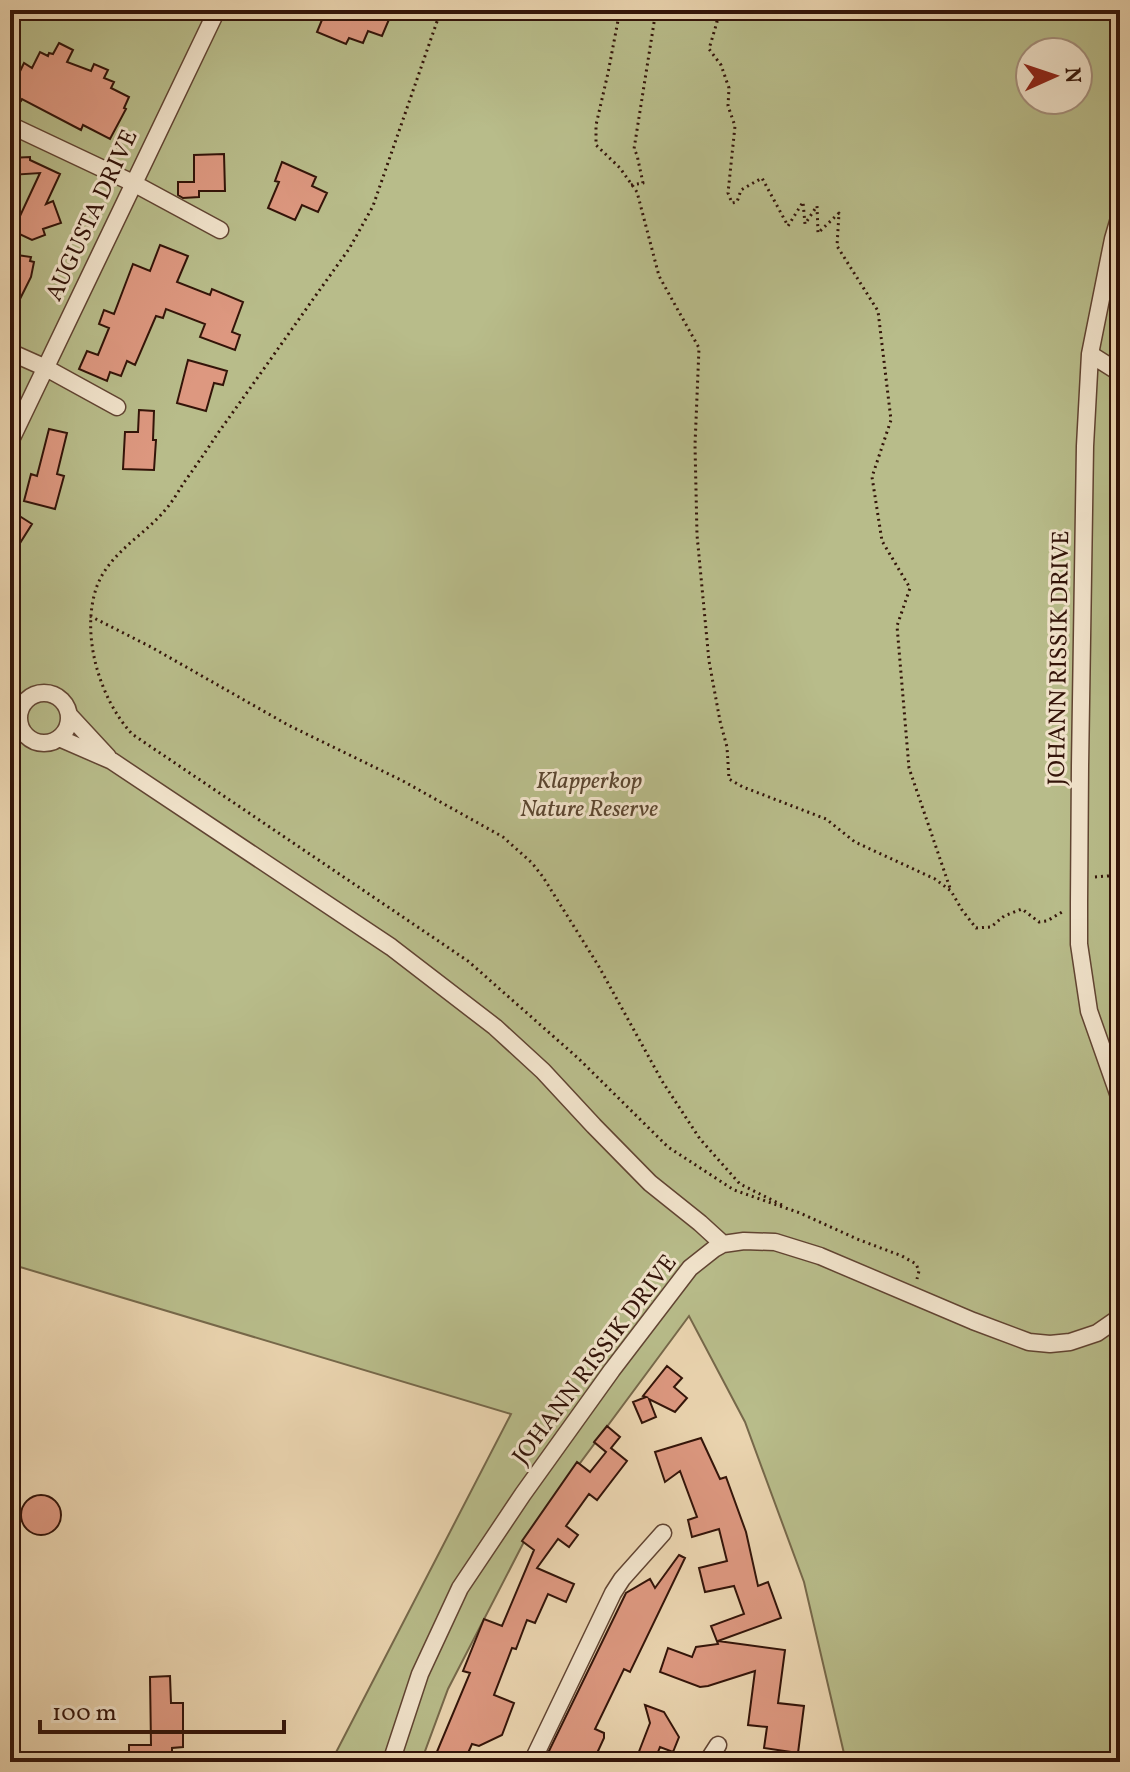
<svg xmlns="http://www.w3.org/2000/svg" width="1130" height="1772" viewBox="0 0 1130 1772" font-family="Vollkorn,serif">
<rect width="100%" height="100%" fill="#ead4af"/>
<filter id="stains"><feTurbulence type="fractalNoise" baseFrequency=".0025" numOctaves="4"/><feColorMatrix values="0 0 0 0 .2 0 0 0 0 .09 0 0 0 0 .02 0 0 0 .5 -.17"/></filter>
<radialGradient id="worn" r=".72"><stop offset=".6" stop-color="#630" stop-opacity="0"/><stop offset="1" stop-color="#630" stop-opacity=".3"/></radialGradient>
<path fill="#b8bc8a" stroke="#76684a" stroke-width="2" fill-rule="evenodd" d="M10,10H1120V1762H846L804,1582L745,1422L689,1316L529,1532L448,1689L421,1762H331L511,1414L10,1264ZM1030,52H1078V100H1030Z"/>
<path fill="#dd9880" stroke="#331409" stroke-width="2" d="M326,10H342L356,15L358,10H393L382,36L368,31L363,43L349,38L346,44L317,32Z
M59,43L73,50L67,62L91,71L94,64L108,70L104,78L114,82L111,88L129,97L124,108L126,109L110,139L83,125L81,130L22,99L21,101L10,96V92L24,63L32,68L40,52L48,56L49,53L53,54Z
M224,154L225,191H199V197L183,198L178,195V182H194V155Z
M30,157V160L60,174L46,204L53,201L61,223L43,229L45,235L32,240L13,231L40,173L10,175V158Z
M282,162L316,177L312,186L327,193L318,212L302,205L295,220L268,208L279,182L275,181Z
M160,245L188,256L177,282L210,295L212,289L243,302L232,332L240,335L235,350L200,337L205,324L166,309L163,318L156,316L135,365L127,361L121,376L110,372L107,381L79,369L87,351L98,355L109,328L99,324L104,310L114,314L133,264L150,271Z
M10,254L31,257L30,261L34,262L31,277L10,319Z
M188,360L227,371L223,385L214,383L206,411L177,403Z
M139,410L154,411L153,440H156L154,470L123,469L125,432H138Z
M49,429L67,433L57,474L64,476L55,509L24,501L31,474L37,476Z
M10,510L32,524L10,559Z
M667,1366L682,1378L674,1387L687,1398L675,1412L649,1399L656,1417L642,1423L633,1402L646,1397L643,1396Z
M607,1426L620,1437L611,1448L627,1461L597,1500L589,1494L566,1526L578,1535L569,1547L558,1539L537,1568L574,1584L566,1602L548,1594L535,1623L527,1620L516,1649L512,1648L494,1695L514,1703L502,1735L479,1746L472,1744L464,1762H454L436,1754L470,1673L463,1671L484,1619L502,1626L534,1550L522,1541L577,1462L590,1472L606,1452L594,1442Z
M701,1438L720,1479L726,1477L746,1532L758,1586L768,1582L781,1618L718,1641L785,1650L778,1703L804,1706L798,1753L764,1748L767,1727L748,1725L755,1671L708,1686L700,1687L660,1672L668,1648L692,1657L696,1647L718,1644L711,1626L744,1614L734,1586L705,1592L699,1568L727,1561L719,1529L692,1537L688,1520L697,1517L680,1471L665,1482L655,1452Z
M21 1515a20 20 0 1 1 40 0a20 20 0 1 1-40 0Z
M679,1555L685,1558L630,1672L624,1669L595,1729L604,1733V1738L593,1762H562L547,1755L626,1593L650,1579L655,1588Z
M170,1676L171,1703H183V1747L172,1748V1762H129V1745H151L150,1677Z
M645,1705L664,1712L679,1737L673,1752L660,1747L654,1762H635L650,1723Z"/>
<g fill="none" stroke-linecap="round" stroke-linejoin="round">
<defs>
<path id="minor" d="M10,125L133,183L220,230
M1120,215L1113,239L1090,354L1085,446L1080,766L1079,902V944L1089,1011L1120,1099
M10,352L46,368L117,407
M1090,354L1120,373
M10,442L217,10
M19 718a25 25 0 1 1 50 0a25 25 0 1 1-50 0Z
M70,716L108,757
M59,738L112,761L391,947L495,1027L543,1071L594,1126L650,1183L700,1223L723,1244
M391,1762L420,1674L460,1588L523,1494L612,1370L690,1268L714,1249L723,1244L744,1241L775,1242L820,1256L973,1321L1029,1342L1050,1344L1070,1342L1097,1333L1120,1317
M532,1762L613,1593L622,1579L663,1533
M707,1762L718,1745"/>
</defs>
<use href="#minor" stroke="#614432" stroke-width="19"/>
<path stroke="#331409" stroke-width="3" stroke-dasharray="2 4" stroke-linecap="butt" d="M441,10L373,206L349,249C305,310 262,372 218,433C207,450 195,467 183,484C178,492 173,501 166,509C145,535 110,552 97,586C80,633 99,698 132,734L468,961L579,1059L668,1147L734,1190L800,1213L857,1239L902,1256L916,1264L919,1271L917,1279
M620,10L608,73L596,125V145L620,168L637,192L659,276L699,348L695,445L697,535L709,661L720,721L727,747L729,779L743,787L826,819L855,842L935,879L951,891L962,910L976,928L991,927L1004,916L1022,909L1039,922L1047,921L1062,912
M711,10L717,22L709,49L721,65L729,88L728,106L735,126L728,193L732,203L737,202L741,190L762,178L788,226L803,202L805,224L817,206L818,233L839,213L837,246L878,311L891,420L872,477L882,541L910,588L897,626L909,768L951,891
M631,185L643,183L637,155L634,149L656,10
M90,616L151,647L288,725L403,781L503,837L532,863L543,877L598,965L662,1081L700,1139L740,1184L784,1206
M1120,622L1118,625L1120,638
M1095,877L1120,875"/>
<use href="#minor" stroke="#f1e3cb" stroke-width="16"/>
</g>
<g text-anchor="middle" stroke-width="6" stroke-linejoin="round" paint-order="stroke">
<g font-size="24" fill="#331409" stroke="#f1e3cb">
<text transform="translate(91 215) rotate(-65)" y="8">AUGUSTA DRIVE</text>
<text transform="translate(1058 658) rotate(-89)" y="8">JOHANN RISSIK DRIVE</text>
<text transform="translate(594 1359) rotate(-53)" y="8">JOHANN RISSIK DRIVE</text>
</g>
<g font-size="24" font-style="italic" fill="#5b4630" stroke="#f1e3cb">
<text x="589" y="788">Klapperkop<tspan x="589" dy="28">Nature Reserve</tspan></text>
</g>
</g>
<rect width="1130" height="1772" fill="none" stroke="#ead4af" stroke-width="40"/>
<rect x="12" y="12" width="1106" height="1748" fill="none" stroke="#331409" stroke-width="4"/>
<rect x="20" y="20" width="1090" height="1732" fill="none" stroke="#331409" stroke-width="2"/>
<g transform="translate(1054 76) rotate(87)"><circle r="38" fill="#f1e3cb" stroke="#a5907d" stroke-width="2"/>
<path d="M0-6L14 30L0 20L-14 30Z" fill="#8f2418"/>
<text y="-12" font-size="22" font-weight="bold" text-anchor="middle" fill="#331409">N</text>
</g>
<path d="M40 1720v12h244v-12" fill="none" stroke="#331409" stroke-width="4"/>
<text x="52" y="1720" font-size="24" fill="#331409" stroke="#f1e3cb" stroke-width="6" paint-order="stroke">100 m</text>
<rect width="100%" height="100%" filter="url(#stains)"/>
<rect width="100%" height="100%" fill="url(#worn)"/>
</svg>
